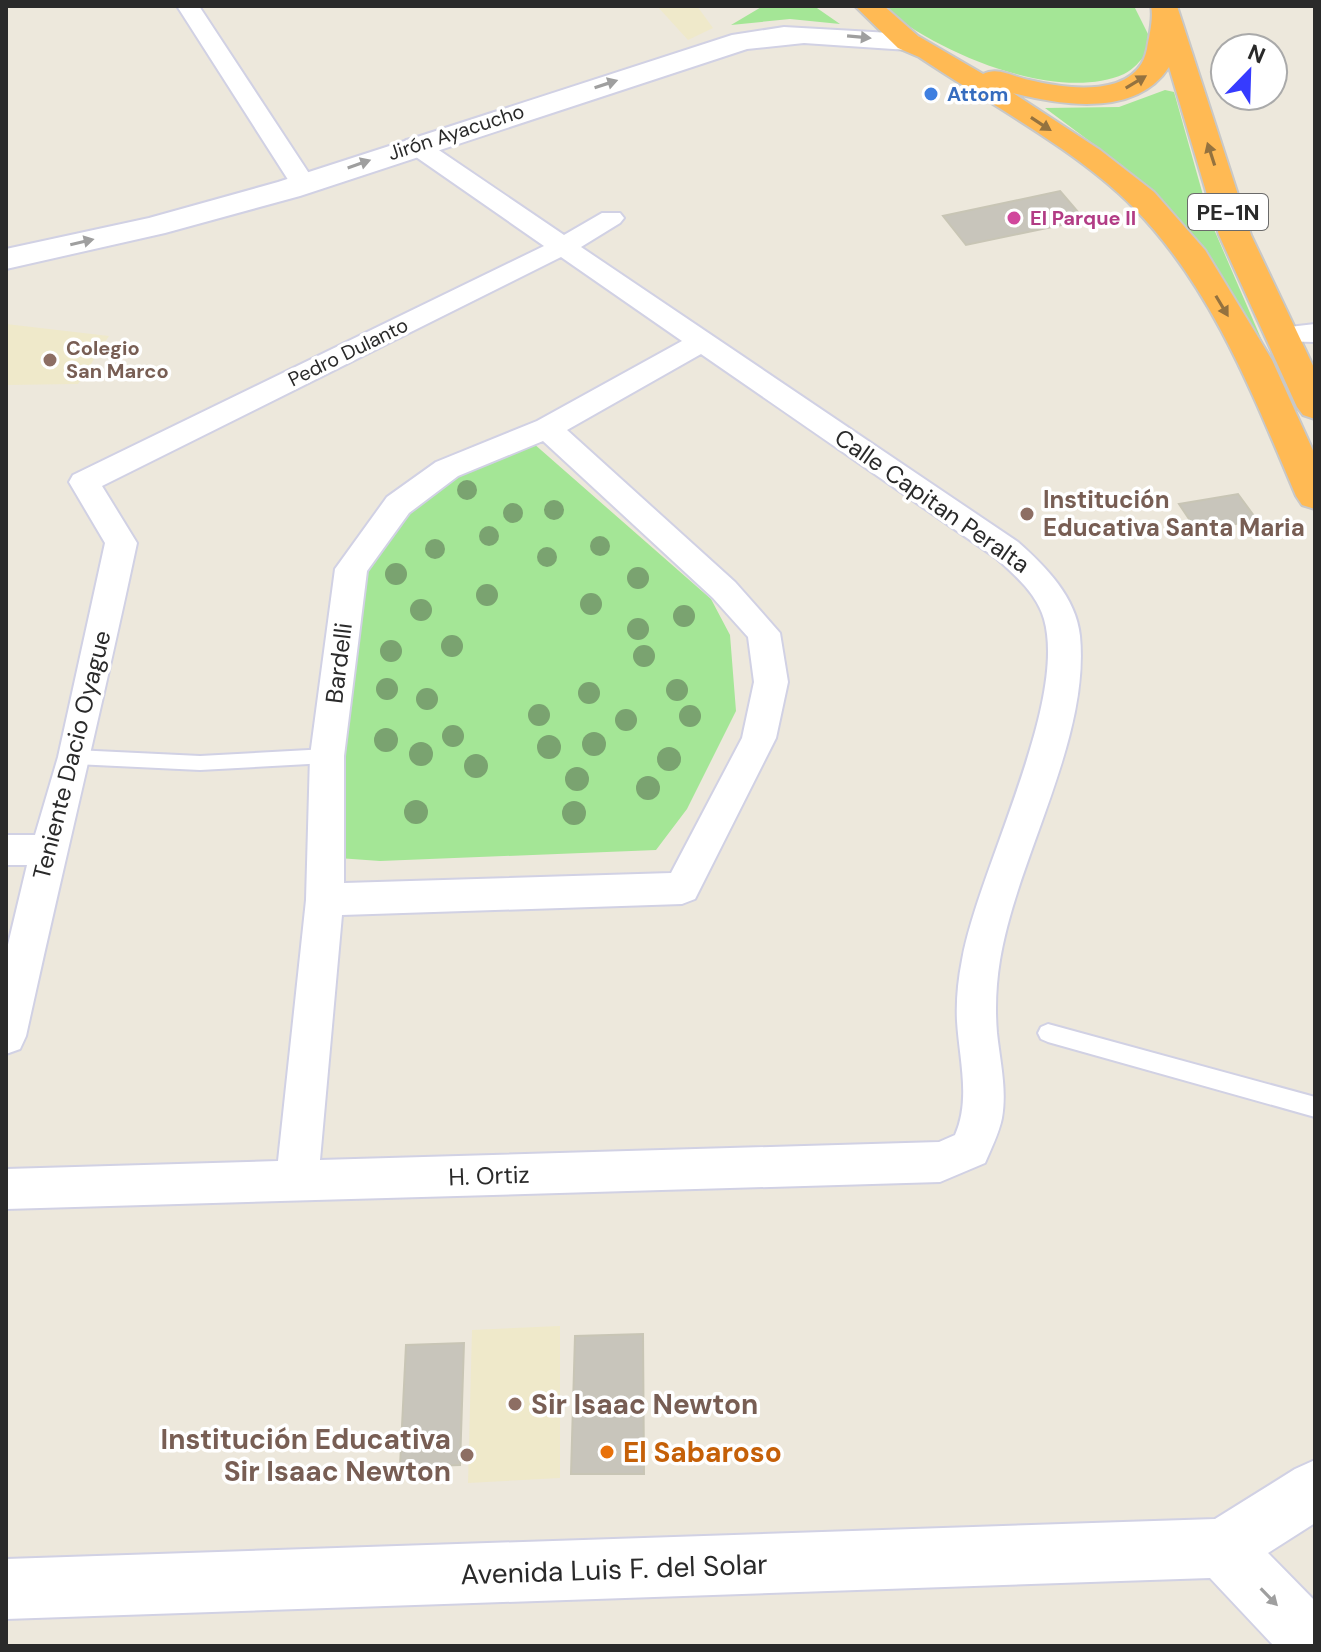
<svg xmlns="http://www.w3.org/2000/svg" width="1321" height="1652" viewBox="0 0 1321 1652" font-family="'DM Sans',sans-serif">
<rect width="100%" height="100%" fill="#ede8dc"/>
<path fill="#efe9ca" d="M657,6H697L713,28L688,40Z
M6,324L109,336L78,384L6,385Z
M560,1326V1478L468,1483L472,1330Z"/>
<path fill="#a4e696" d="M763,6H814L840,24L790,19L731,25Z
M882,6H1134L1148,34L1147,53C1140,61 1134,69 1124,74C1056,104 935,52 882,6Z
M1165,90L1174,92L1210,220L1263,343L1183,227L1123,166L1045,108L1119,107Z
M533,443L711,599L730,635L736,711L687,809L656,850L380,861L338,858L354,634L362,574L393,522L466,469Z"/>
<path fill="#c8c5bb" stroke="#c8c5b5" stroke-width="2" d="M1060,191L1085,220L966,245L943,216Z
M1238,494L1257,520L1197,531L1179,504Z
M643,1334L644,1474H571L575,1336Z
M464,1343L460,1465L400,1467L406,1345Z"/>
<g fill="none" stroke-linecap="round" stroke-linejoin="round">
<defs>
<path id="lane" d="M327,749L333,751L336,756L333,761L327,763L200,770L75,764L69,762L66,757L69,752L75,750L200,756Z
M1048,1024L1315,1097V1117L1048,1042L1041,1039L1038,1033L1041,1027Z"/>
<path id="street" d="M177,6H199L316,184L312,189H294Z
M415,138L424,140L564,235L602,213H620L624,218L620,223L581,247L1018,542C1046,567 1076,597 1080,636C1090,740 1017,857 1000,960C996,984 995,1009 997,1033C1000,1061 1007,1090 1002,1118C999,1133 991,1149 985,1163L940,1182L6,1209V1169L278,1161L306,900L310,756L335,569L387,497L436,462L537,421L682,341L561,257L102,486L137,543C102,708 62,871 26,1036L20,1049L6,1054V953L27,865H6V835H35L58,757L105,543L69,482L73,475L544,246L406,150L403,145L406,140ZM701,354L996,558C1015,575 1037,594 1044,619C1068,703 978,870 962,960C958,980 956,1001 957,1021C959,1058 971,1099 955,1135L939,1142L320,1160L342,915L682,904L695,899L776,738L788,682L780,633L735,582L567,430ZM543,441L713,598L748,637L754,682L742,738L671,873L344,883V756L367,571L409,513L458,476Z
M1315,324V342L1272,341L1268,335L1272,329Z"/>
<path id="secondary" d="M784,27L908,34L918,36L922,42L918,48L908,50L804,43L747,49L300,196L165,233L6,269V249L149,218L278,182L732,35Z
M1315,1460V1523L1268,1553L1315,1601V1646H1274L1210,1578L6,1619V1559L1215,1519L1295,1469Z"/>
<path id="highway" d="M855,6H884L918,36L983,74C998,66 1013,77 1029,80C1067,89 1137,99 1147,49C1149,36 1154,18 1151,6H1177L1251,235L1315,370V419L1303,415L1297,407L1219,235L1169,67C1137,117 1063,106 1013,93L1100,150L1154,192L1205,250L1272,360L1315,455V509L1302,505L1296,496C1253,395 1212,287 1133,207C1077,150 986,102 919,57L898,48Z"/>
</defs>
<use href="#lane" stroke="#d1d1e4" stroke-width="4"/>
<use href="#street" stroke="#d1d1e4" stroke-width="4"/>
<use href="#secondary" stroke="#d1d1e4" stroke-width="4"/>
<use href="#highway" stroke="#c8c8c8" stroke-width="4"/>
<use href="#lane" fill="#fff" fill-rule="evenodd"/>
<use href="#street" fill="#fff" fill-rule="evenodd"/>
<use href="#secondary" fill="#fff" fill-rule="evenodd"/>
<use href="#highway" fill="#ffba54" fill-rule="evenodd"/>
</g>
<g fill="#7aa370">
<circle cx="467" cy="490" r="10"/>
<circle cx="554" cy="510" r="10"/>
<circle cx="513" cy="513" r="10"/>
<circle cx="489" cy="536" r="10"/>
<circle cx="600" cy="546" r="10"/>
<circle cx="435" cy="549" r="10"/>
<circle cx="547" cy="557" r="10"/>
<circle cx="396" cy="574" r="11"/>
<circle cx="638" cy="578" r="11"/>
<circle cx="487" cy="595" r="11"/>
<circle cx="591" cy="604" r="11"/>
<circle cx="421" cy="610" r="11"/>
<circle cx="684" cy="616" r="11"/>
<circle cx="638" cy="629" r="11"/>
<circle cx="452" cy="646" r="11"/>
<circle cx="391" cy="651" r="11"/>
<circle cx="644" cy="656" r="11"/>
<circle cx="387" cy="689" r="11"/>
<circle cx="677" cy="690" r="11"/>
<circle cx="589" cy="693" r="11"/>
<circle cx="427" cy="699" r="11"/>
<circle cx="539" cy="715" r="11"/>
<circle cx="690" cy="716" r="11"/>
<circle cx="626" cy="720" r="11"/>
<circle cx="453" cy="736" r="11"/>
<circle cx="386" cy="740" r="12"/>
<circle cx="594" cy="744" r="12"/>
<circle cx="549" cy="747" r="12"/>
<circle cx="421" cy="754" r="12"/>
<circle cx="669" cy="759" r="12"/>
<circle cx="476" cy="766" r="12"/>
<circle cx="577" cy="779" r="12"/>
<circle cx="648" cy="788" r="12"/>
<circle cx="416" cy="812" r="12"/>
<circle cx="574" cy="813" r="12"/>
</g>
<defs><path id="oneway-solid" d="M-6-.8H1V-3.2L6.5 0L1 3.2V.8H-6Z" transform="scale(2)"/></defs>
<g fill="#9f9f9f">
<use href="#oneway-solid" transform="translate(859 37) rotate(5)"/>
<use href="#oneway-solid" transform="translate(606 84) rotate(-18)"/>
<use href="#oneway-solid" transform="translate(359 164) rotate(-19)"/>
<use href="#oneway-solid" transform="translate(82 242) rotate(-13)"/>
<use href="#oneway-solid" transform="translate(1269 1597) rotate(46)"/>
</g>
<g fill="#94723f">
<use href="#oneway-solid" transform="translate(1136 82) rotate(-31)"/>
<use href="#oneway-solid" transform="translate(1041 124) rotate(33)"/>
<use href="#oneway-solid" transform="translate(1211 154) rotate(-108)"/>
<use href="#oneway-solid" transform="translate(1222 306) rotate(59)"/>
</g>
<circle fill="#3f7fe0" stroke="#fff" stroke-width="3" cx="931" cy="94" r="8"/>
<circle fill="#d1479c" stroke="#fff" stroke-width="3" cx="1014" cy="218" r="8"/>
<g fill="#8d6e63" stroke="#fff" stroke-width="3">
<circle cx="50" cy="360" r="8"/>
<circle cx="1027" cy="514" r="8"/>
<circle cx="515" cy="1404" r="8"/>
<circle cx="467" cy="1455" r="8"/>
</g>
<circle fill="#e8710a" stroke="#fff" stroke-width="3" cx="607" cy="1452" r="8"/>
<g text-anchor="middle" stroke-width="7" stroke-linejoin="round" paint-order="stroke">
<g font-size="20" font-weight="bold" fill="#366cbe" stroke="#fff" text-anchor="start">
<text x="947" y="101">Attom</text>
</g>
<g font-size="20" fill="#2a2a2a" stroke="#fff">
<text transform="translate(456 132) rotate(-18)" y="7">Jirón Ayacucho</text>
<text transform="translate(348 352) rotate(-26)" y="7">Pedro Dulanto</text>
</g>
<g font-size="20" font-weight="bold" fill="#b23c85" stroke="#fff" text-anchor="start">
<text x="1030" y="225">El Parque II</text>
</g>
<g font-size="20" font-weight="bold" fill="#785e54" stroke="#fff" text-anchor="start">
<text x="66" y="355">Colegio<tspan x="66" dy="23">San Marco</tspan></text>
</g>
<rect fill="#fff" stroke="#6a6a6a" stroke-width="2" x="1188" y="194" width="80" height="36" rx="6"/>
<g font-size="22" font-weight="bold" fill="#2a2a2a">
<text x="1228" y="220">PE-1N</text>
</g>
<g font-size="24" font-weight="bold" fill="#785e54" stroke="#fff" text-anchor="start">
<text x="1043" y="508">Institución<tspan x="1043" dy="28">Educativa Santa Maria</tspan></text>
</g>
<g font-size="24" fill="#2a2a2a" stroke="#fff">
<text transform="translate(932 501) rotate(35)" y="8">Calle Capitan Peralta</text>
<text transform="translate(339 663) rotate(-83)" y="8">Bardelli</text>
<text transform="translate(72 755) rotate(-76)" y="8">Teniente Dacio Oyague</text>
<text transform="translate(489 1176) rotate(-2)" y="8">H. Ortiz</text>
</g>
<g font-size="28" font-weight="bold" fill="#785e54" stroke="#fff" text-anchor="start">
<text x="531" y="1414">Sir Isaac Newton</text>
<text x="451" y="1449" text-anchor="end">Institución Educativa<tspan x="451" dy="32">Sir Isaac Newton</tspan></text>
</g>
<g font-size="28" font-weight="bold" fill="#c56008" stroke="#fff" text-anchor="start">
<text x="623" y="1462">El Sabaroso</text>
</g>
<g font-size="28" fill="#2a2a2a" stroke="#fff">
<text transform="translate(614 1569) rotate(-2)" y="10">Avenida Luis F. del Solar</text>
</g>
</g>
<rect width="1321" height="1652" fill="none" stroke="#2a2a2a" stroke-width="16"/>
<g transform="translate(1249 72) rotate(23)"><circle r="38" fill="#ffffff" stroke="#aaaaaa" stroke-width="2"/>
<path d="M0-6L14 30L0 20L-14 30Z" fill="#363bff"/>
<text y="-12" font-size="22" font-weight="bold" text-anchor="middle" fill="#2a2a2a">N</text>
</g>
</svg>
